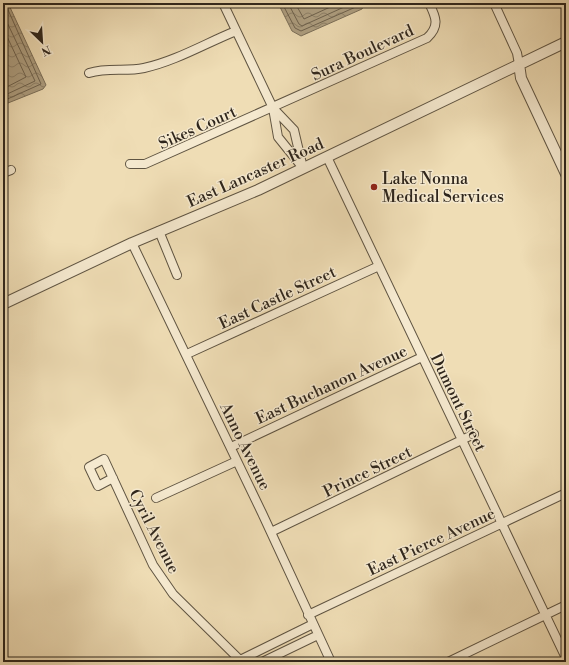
<svg xmlns="http://www.w3.org/2000/svg" width="569" height="665" viewBox="0 0 569 665" font-family="'Libre Bodoni',serif">
<defs>
<pattern id="water-waves" width="16" height="10" patternUnits="userSpaceOnUse"><rect width="16" height="10" fill="#ae9f81"/><path d="M0 5q4-4 8 0t8 0" fill="none" stroke="#8e8169"/></pattern>
</defs>
<rect width="100%" height="100%" fill="#efddb5"/>
<filter id="stains"><feTurbulence type="fractalNoise" baseFrequency=".005" numOctaves="4"/><feColorMatrix values="0 0 0 0 .2 0 0 0 0 .09 0 0 0 0 .02 0 0 0 .5 -.17"/></filter>
<radialGradient id="worn" r=".72"><stop offset=".6" stop-color="#630" stop-opacity="0"/><stop offset="1" stop-color="#630" stop-opacity=".3"/></radialGradient>
<path fill="url(#water-waves)" stroke="#7b6f59" d="M3,3H8L46,85L43,89L3,105Z
M278,3H365L362,9L301,36L292,31Z"/>
<g fill="none" stroke-linecap="round" stroke-linejoin="round">
<path stroke="#6e624e" stroke-width="1" d="M282,3L295,28L301,31L358,6L360,3
M288,3L299,24L302,26L353,3
M295,3L304,19L339,3
M3,14L35,81L3,96
M3,28L26,77L3,89
M3,101L41,84L5,3"/>
<defs>
<path id="minor" d="M223,3L273,108L278,137L303,168
M494,3L517,53L519,64
M89,73C108,67 126,72 144,68C176,61 206,43 236,31
M273,108L294,130L302,164
M327,157L566,658
M130,164H145L427,38C440,26 436,17 429,3
M3,173L11,170
M159,231L177,275
M132,243L262,513L331,662
M187,354L379,266
M231,447L422,357
M113,478L98,486L89,467L104,459L153,565L173,594L242,662
M156,498L237,461
M271,532L474,434
M308,615L566,493
M240,660L313,624
M262,662L318,635
M448,662L566,605"/>
<path id="tertiary" d="M519,64L521,78L566,174
M3,304L132,243L258,190L566,42"/>
</defs>
<use href="#minor" stroke="#5f5442" stroke-width="10"/>
<use href="#tertiary" stroke="#5f5442" stroke-width="12"/>
<use href="#minor" stroke="#f5e9cf" stroke-width="8"/>
<use href="#tertiary" stroke="#f5e9cf" stroke-width="10"/>
</g>
<circle fill="#8f2418" stroke="#f5e9cf" stroke-width="1.5" cx="374" cy="187" r="4"/>
<g text-anchor="middle" stroke-width="3" stroke-linejoin="round" paint-order="stroke">
<g font-size="16" fill="#2f261c" stroke="#f5e9cf">
<text transform="translate(362 52) rotate(-25)" y="6">Sura Boulevard</text>
<text transform="translate(197 127) rotate(-24)" y="6">Sikes Court</text>
<text transform="translate(255 172) rotate(-24)" y="6">East Lancaster Road</text>
<text transform="translate(277 297) rotate(-25)" y="6">East Castle Street</text>
<text transform="translate(331 384) rotate(-25)" y="6">East Buchanon Avenue</text>
<text transform="translate(459 402) rotate(64)" y="6">Dumont Street</text>
<text transform="translate(246 446) rotate(64)" y="6">Anno Avenue</text>
<text transform="translate(367 471) rotate(-26)" y="6">Prince Street</text>
<text transform="translate(155 531) rotate(63)" y="6">Cyril Avenue</text>
<text transform="translate(431 541) rotate(-25)" y="6">East Pierce Avenue</text>
</g>
<g font-size="16" fill="#2f261c" stroke="#f5e9cf" text-anchor="start">
<text x="382" y="184">Lake Nonna<tspan x="382" dy="18">Medical Services</tspan></text>
</g>
</g>
<rect width="569" height="665" fill="none" stroke="#efddb5" stroke-width="16"/>
<rect x="4" y="4" width="561" height="657" fill="none" stroke="#2f261c" stroke-width="2"/>
<rect x="8" y="8" width="553" height="649" fill="none" stroke="#2f261c"/>
<g transform="translate(42 42) rotate(155)" stroke="#f5e9cf" stroke-width="3" paint-order="stroke">
<path d="M0-3L7 15L0 10L-7 15Z" fill="#2f261c"/>
<text y="-6" font-size="11" font-weight="bold" text-anchor="middle" fill="#2f261c">N</text>
</g>
<rect width="100%" height="100%" filter="url(#stains)"/>
<rect width="100%" height="100%" fill="url(#worn)"/>
</svg>
